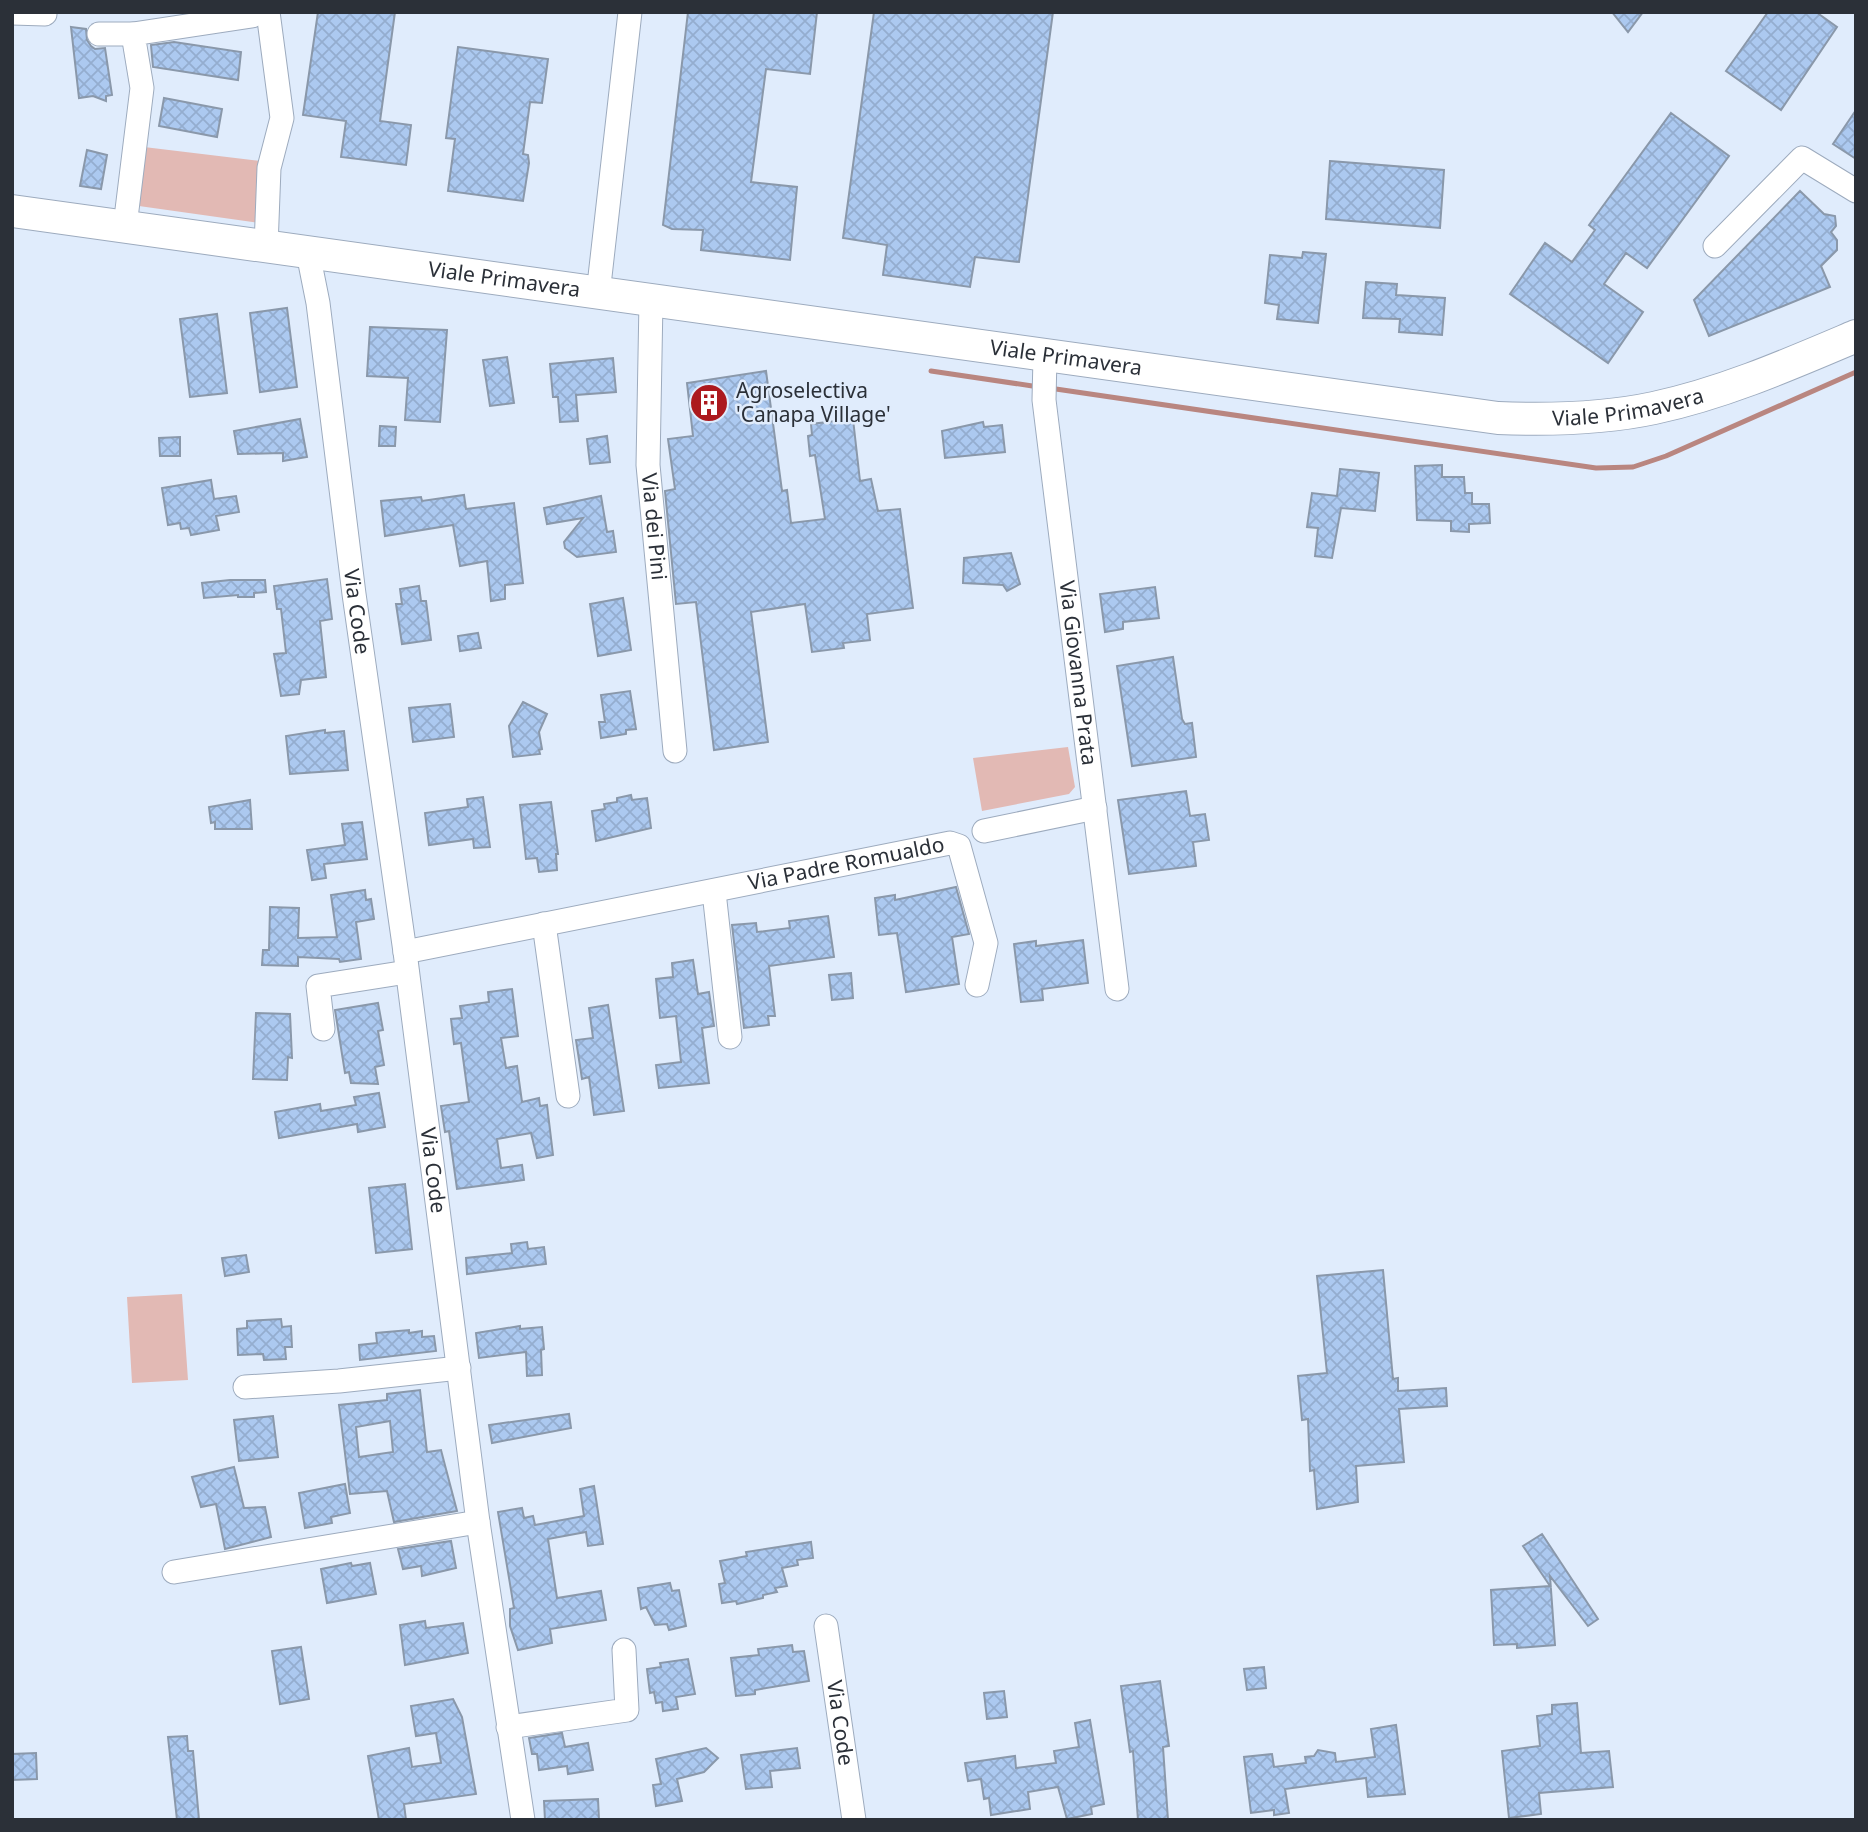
<svg xmlns="http://www.w3.org/2000/svg" width="1868" height="1832" viewBox="0 0 1868 1832" font-family="'Noto Sans',sans-serif">
<defs>
<pattern id="building-cross-hatch" width="8" height="8" patternUnits="userSpaceOnUse" patternTransform="scale(1.75)"><rect width="8" height="8" fill="#acc9f0"/><path d="M0 0l8 8M0 8l8-8" fill="none" stroke="#94adcf"/></pattern>
</defs>
<rect width="100%" height="100%" fill="#e0ecfc"/>
<path fill="#e2b9b4" d="M144,147L261,161L257,174L260,223L139,206Z
M1068,747L1075,787L1069,794L982,811L973,758Z
M182,1294L188,1380L132,1383L127,1297Z"/>
<g fill="none" stroke-linecap="round" stroke-linejoin="round">
<path stroke="#b98680" stroke-width="5" d="M931,371L1039,387
M1049,388L1596,468L1633,467L1666,456L1856,372"/>
</g>
<path fill="url(#building-cross-hatch)" stroke="#8a98aa" stroke-width="2" fill-rule="evenodd" d="M318,12H395L380,121L411,125L406,165L341,157L346,121L303,115Z
M688,12H817L810,74L766,69L751,182L797,187L790,260L701,250L703,230L672,229L663,225Z
M874,12H1053L1019,262L975,257L970,287L883,275L887,245L843,238Z
M1612,12H1643L1628,32Z
M1768,12H1816L1837,27L1781,110L1726,71Z
M71,27L86,29L87,40L91,46L95,49L105,48L112,95L106,96V101L93,96L79,98Z
M174,42L241,52L238,80L153,67L151,45Z
M458,47L548,59L542,103L530,102L523,154L528,155L529,163L523,201L448,191L455,139L446,138Z
M164,98L222,109L217,137L159,126Z
M1856,110V159L1833,144Z
M1671,113L1729,156L1647,268L1626,253L1604,284L1643,312L1608,363L1510,294L1545,243L1572,262L1595,230L1589,225Z
M87,150L107,155L101,189L80,186Z
M1330,161L1444,170L1440,228L1326,219Z
M1800,191L1824,214L1835,216L1836,226L1831,232L1837,240V250L1821,266L1830,287L1709,336L1694,300Z
M1303,252L1326,254L1318,323L1277,319L1279,305L1265,303L1270,255L1302,258Z
M1366,282L1397,284L1396,295L1445,298L1442,335L1399,332L1400,319L1363,318Z
M287,308L297,387L260,392L250,313Z
M217,314L227,393L190,397L180,319Z
M370,327L447,330L440,422L405,420L408,378L367,376Z
M507,357L514,403L490,406L483,360Z
M613,358L616,392L576,395L578,421L560,422L558,397H553L550,364Z
M766,371L782,491L787,490L791,523L825,519L815,455L810,456L808,436L812,435L811,424L853,419L860,481L871,479L878,511L900,509L913,608L867,614L870,640L843,643L844,648L812,652L805,604L751,612L768,742L714,750L696,602L676,604L665,491L675,489L668,439L693,436L687,383Z
M300,419L307,457L283,461V453L238,454L234,431Z
M983,422L984,427L1002,425L1005,452L945,458L942,431Z
M380,426L396,427L395,446H379Z
M607,436L610,462L590,464L587,439Z
M180,437V456H160L159,438Z
M1442,465V477H1464L1465,493H1472V504H1489L1490,523L1469,524V532L1451,531V521L1417,520L1415,466Z
M1340,469L1379,473L1375,511L1341,508L1332,558L1315,556L1318,528L1307,527L1312,493L1337,496Z
M211,480L214,499L236,496L239,512L216,516L219,530L191,535L189,528L181,529L180,523L168,525L162,488Z
M464,495L466,509L514,503L523,583L505,585V599L491,601L487,561L460,566L453,525L385,536L381,501L421,497L422,501Z
M601,496L607,532L613,531L616,552L577,557L565,548L564,542L583,518L547,524L544,508Z
M1011,553L1020,584L1007,591L1003,585L963,583L964,558Z
M327,579L332,619L320,621L326,677L301,680L299,694L281,696L274,654L286,653L281,609H277L274,586Z
M230,580H265L266,592L254,593V597H238V595L204,598L202,583Z
M419,586L421,601H426L431,640L402,644L396,604H402L400,589Z
M1155,587L1159,618L1123,622V629L1105,632L1100,594Z
M623,598L631,650L598,656L590,604Z
M478,633L481,648L460,651L458,636Z
M1173,657L1182,719L1185,724L1192,723L1196,757L1132,766L1117,666Z
M630,691L636,729L626,730V734L601,738L599,722H605L601,695Z
M523,702L547,714L539,732L542,749L539,750L540,754L513,757L509,726Z
M450,704L454,737L413,742L409,708Z
M325,730V733L344,731L348,770L290,774L286,736Z
M1186,791L1190,816L1205,814L1209,840L1193,842L1196,866L1129,874L1118,800Z
M631,795L632,800L647,798L651,828L596,841L592,811L605,809L604,804L617,802V798Z
M483,797L490,847L474,848L473,839L429,845L425,813L468,807L467,799Z
M250,800L252,829H215V822L211,823L209,807Z
M551,802L558,854H556L557,870L539,872L537,858L526,859L520,805Z
M362,822L367,859L324,864L326,878L312,880L307,850L345,845L342,824Z
M956,887L969,934L952,937L959,984L906,992L897,933L879,935L875,898L895,895V900Z
M365,890L366,900L371,899L374,919L356,922L361,959L340,962L339,959L298,957V966L262,965L263,950H269L270,907L299,908L298,938L337,937L331,895Z
M828,916L834,957L769,966L775,1016H768L769,1025L744,1028L732,925L756,923L757,932L790,928L789,921Z
M1083,940L1088,983L1042,989L1043,1000L1021,1002L1014,944L1036,941V946Z
M693,960L698,994L709,992L714,1026L702,1028L709,1083L659,1088L656,1065L681,1062L676,1016L660,1018L656,979L673,977L672,963Z
M851,973L853,998L832,1000L829,975Z
M512,989L518,1036L501,1038L506,1068L517,1066L522,1102L539,1098L540,1106L547,1105L553,1155L537,1158L531,1133L497,1139L501,1168L522,1165L524,1180L457,1189L449,1131L445,1132L441,1106L469,1102L461,1043L454,1044L451,1019L462,1018L460,1006L489,1002L488,992Z
M378,1003L383,1030L378,1031L384,1065L375,1067L378,1084L351,1083L349,1072L345,1073L335,1010Z
M608,1005L624,1111L594,1115L589,1077L582,1079L576,1040L593,1038L589,1008Z
M256,1013L290,1014L292,1058L288,1057L287,1080L253,1079Z
M379,1093L385,1127L358,1132L357,1124L279,1138L275,1112L320,1104L321,1111L356,1105L354,1097Z
M405,1184L412,1249L376,1253L369,1188Z
M527,1242L528,1249L544,1247L546,1264L467,1274L466,1258L512,1253L511,1244Z
M246,1255L249,1272L225,1276L222,1258Z
M1383,1270L1393,1379L1398,1378V1391L1446,1388L1447,1406L1399,1409L1404,1462L1356,1466L1358,1502L1317,1509L1314,1470L1310,1471L1308,1419L1302,1420L1298,1376L1327,1373L1317,1276Z
M281,1319L282,1327L291,1326L292,1347H285L286,1359L264,1360L263,1354L238,1355L237,1329L247,1328V1321Z
M520,1326V1329L542,1327L544,1349L541,1350L542,1375L527,1376L526,1352L479,1358L476,1333Z
M409,1330V1333L422,1331V1337L434,1336L436,1351L360,1360L359,1345L377,1343L376,1333Z
M420,1390L427,1452L441,1450L457,1511L394,1522L387,1491L350,1494L339,1405L387,1400V1394ZM390,1421L393,1452L359,1457L356,1427Z
M569,1414L571,1428L492,1443L489,1425Z
M273,1416L278,1457L239,1461L234,1420Z
M234,1467L244,1508L265,1507L271,1537L225,1549L216,1504L201,1507L192,1477Z
M345,1484L350,1513L331,1517L332,1523L305,1528L299,1493Z
M594,1486L603,1544L588,1546L586,1532L548,1539L557,1598L601,1591L606,1620L550,1629L552,1643L518,1650L510,1626V1609L514,1608L498,1512L522,1508L524,1518L533,1516L535,1525L584,1516L580,1489Z
M1542,1534L1598,1619L1588,1626L1550,1576L1555,1645L1517,1648V1644L1494,1645L1491,1590L1550,1586L1523,1546Z
M451,1541L456,1568L422,1576L421,1566L403,1569L398,1549Z
M811,1542L813,1558L797,1560L798,1565L782,1568L787,1586L775,1588L777,1592L763,1595V1598L737,1604L736,1601L722,1603L719,1584L725,1583L720,1561L747,1556L746,1552Z
M351,1563L352,1566L370,1563L376,1594L327,1603L321,1569Z
M670,1583L672,1591L679,1590L686,1626L669,1630L667,1624L655,1625L646,1607L641,1609L638,1588Z
M425,1621L426,1628L463,1623L468,1653L405,1665L400,1625Z
M792,1645L793,1652L804,1651L809,1681L755,1690V1694L736,1696L731,1658L759,1655L758,1649Z
M301,1647L309,1699L280,1704L272,1651Z
M688,1659L695,1694L676,1697L678,1709L663,1711L662,1702L656,1703L654,1692L650,1693L647,1669L661,1667L660,1663Z
M1264,1667L1266,1688L1247,1690L1244,1669Z
M1160,1681L1169,1746L1163,1747L1168,1820H1138L1133,1751L1130,1752L1121,1686Z
M1004,1691L1007,1717L987,1719L984,1693Z
M453,1699L462,1717L476,1794L404,1804L406,1820H379L368,1756L409,1748L412,1767L441,1763L436,1733L416,1736L411,1706Z
M1577,1703L1581,1753L1609,1751L1613,1787L1539,1793L1541,1814L1509,1818L1502,1751L1540,1746L1537,1716L1552,1714V1705Z
M1090,1720L1104,1804L1091,1807L1092,1814L1067,1819L1058,1787L1028,1792L1030,1809L991,1815L989,1798L984,1799L981,1779L968,1781L965,1763L1015,1756L1016,1768L1056,1763L1054,1751L1079,1747L1075,1723Z
M1396,1725L1405,1794L1368,1797L1366,1778L1285,1789L1289,1813L1274,1815V1810L1251,1813L1244,1757L1272,1754L1274,1767L1306,1763L1305,1757L1314,1756L1318,1750L1335,1753L1336,1762L1375,1757L1371,1729Z
M562,1733L565,1747L588,1743L593,1770L568,1774L567,1766L539,1770L537,1754H532L529,1738Z
M187,1736L188,1751H193L199,1820H177L168,1737Z
M706,1748L718,1758L704,1772L677,1779L682,1801L656,1806L653,1785L661,1784L656,1759Z
M797,1748L800,1768L770,1771L772,1787L746,1789L741,1755Z
M36,1753L37,1779L12,1780V1754Z
M598,1799L599,1820H545L544,1801Z"/>
<g fill="none" stroke-linecap="round" stroke-linejoin="round">
<defs>
<g id="street">
<path d="M12,13L45,14"/>
<path d="M99,34H133"/>
<path d="M125,226L142,88L133,34L252,16"/>
<path d="M1715,246L1802,158L1856,191"/>
<path d="M266,247L269,168L282,118L268,12"/>
<path id="s1" d="M308,253L318,303L354,594L405,952L478,1522L523,1820"/>
<path d="M598,294L630,12"/>
<path id="s2" d="M651,301L648,465L675,751"/>
<path id="s3" d="M1045,357L1044,400L1117,989"/>
<path d="M984,831L1095,808"/>
<path d="M714,892L730,1037"/>
<path d="M544,924L568,1096"/>
<path id="s4" d="M405,952L950,843L959,846L986,943L977,985"/>
<path d="M323,1029L318,986L407,972"/>
<path d="M245,1387L339,1381L459,1368"/>
<path d="M174,1572L478,1522"/>
<path id="s5" d="M826,1626L854,1820"/>
<path d="M508,1727L627,1710L624,1650"/>
</g>
<g id="secondary">
<path id="s6" d="M12,211L1498,418C1550,420 1603,419 1654,408C1724,393 1790,364 1856,336"/>
</g>
</defs>
<use href="#street" stroke="#9dabbe" stroke-width="25"/>
<use href="#secondary" stroke="#9dabbe" stroke-width="34"/>
<use href="#street" stroke="#fff" stroke-width="23"/>
<use href="#secondary" stroke="#fff" stroke-width="32"/>
</g>
<defs>
<symbol id="building-disc" viewBox="-11 -11 22 22"><circle r="9.5" fill="#ac191e" stroke="#e0ecfc"/><path d="M-4-6H4V6H1V3H-1V6H-4ZM-2.5-4.3h1.7v1.8h-1.7ZM.8-4.3h1.7v1.8H.8ZM-2.5-1h1.7V.8h-1.7ZM.8-1h1.7V.8H.8Z" fill="#fff"/></symbol>
</defs>
<g fill-rule="evenodd">
<use href="#building-disc" x="687" y="381" width="44" height="44"/>
</g>
<g text-anchor="middle" stroke-width="5" stroke-linejoin="round" paint-order="stroke">
<g font-size="21" fill="#2b3038" stroke="#e0ecfc">
<text dy="7" stroke="none"><textPath href="#s6" startOffset="497">Viale Primavera</textPath></text>
<text dy="7" stroke="none"><textPath href="#s6" startOffset="1064">Viale Primavera</textPath></text>
<text dy="7" stroke="none"><textPath href="#s6" startOffset="1631">Viale Primavera</textPath></text>
<text dy="7" stroke="none"><textPath href="#s2" startOffset="226">Via dei Pini</textPath></text>
<text dy="7" stroke="none"><textPath href="#s1" startOffset="362">Via Code</textPath></text>
<text dy="7" stroke="none"><textPath href="#s3" startOffset="318">Via Giovanna Prata</textPath></text>
<text dy="7" stroke="none"><textPath href="#s4" startOffset="450">Via Padre Romualdo</textPath></text>
<text dy="7" stroke="none"><textPath href="#s1" startOffset="926">Via Code</textPath></text>
<text dy="7" stroke="none"><textPath href="#s5" startOffset="98">Via Code</textPath></text>
</g>
<g font-size="21" fill="#2b3038" stroke="#e0ecfc" text-anchor="start">
<text x="736" y="398">Agroselectiva<tspan x="736" dy="24">'Canapa Village'</tspan></text>
</g>
</g>
<rect width="1868" height="1832" fill="none" stroke="#2b3038" stroke-width="28"/>
</svg>
